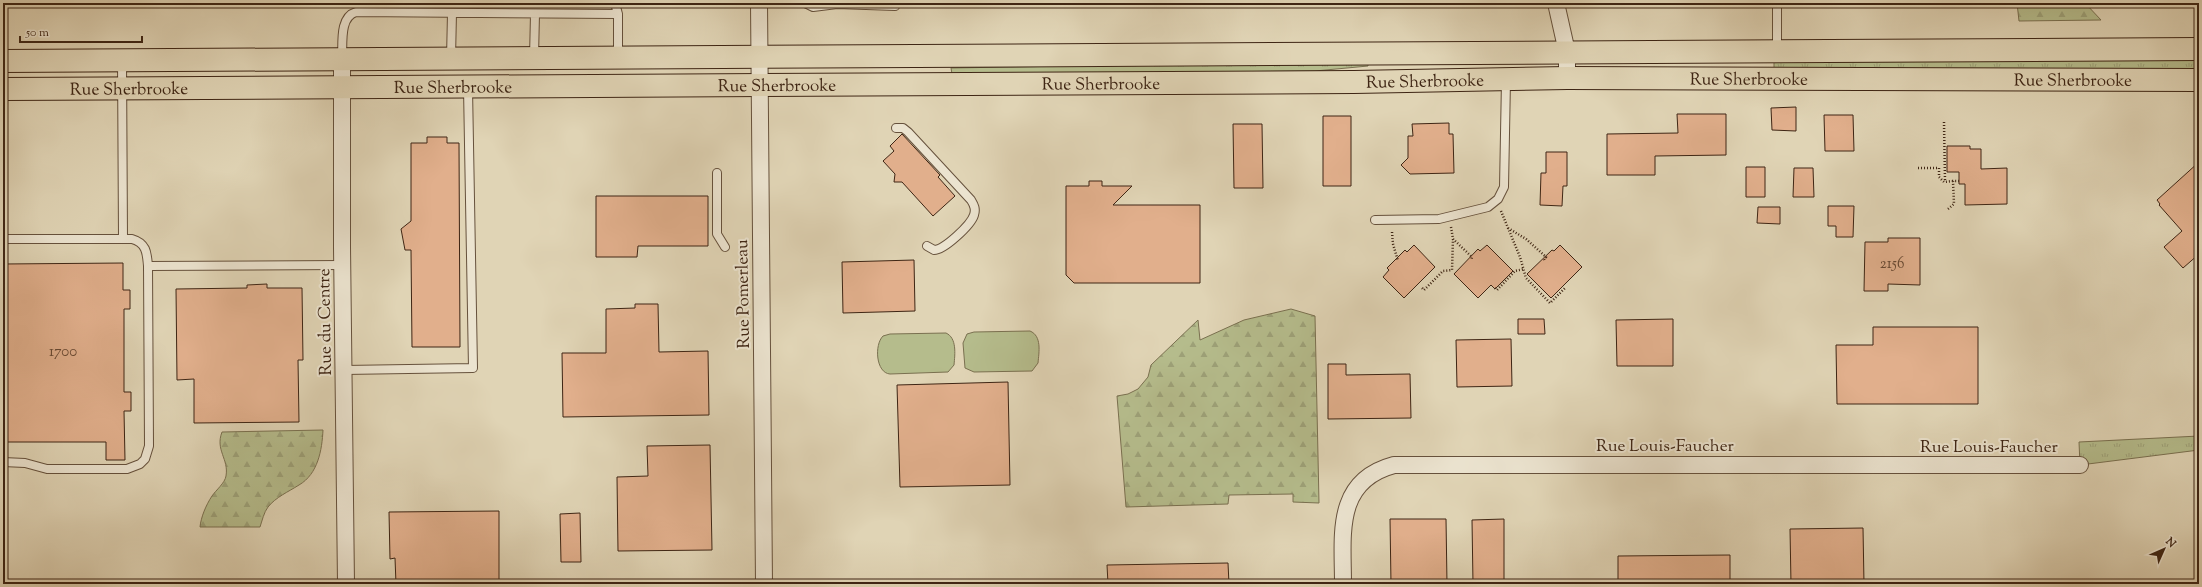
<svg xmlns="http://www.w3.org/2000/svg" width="2202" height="587" viewBox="0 0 2202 587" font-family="'Sorts Mill Goudy',serif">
<defs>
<pattern id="grass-tufts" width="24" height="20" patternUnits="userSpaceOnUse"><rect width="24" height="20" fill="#b5bc8c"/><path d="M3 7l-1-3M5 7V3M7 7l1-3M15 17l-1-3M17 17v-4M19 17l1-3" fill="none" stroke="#9da178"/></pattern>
<pattern id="forest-firs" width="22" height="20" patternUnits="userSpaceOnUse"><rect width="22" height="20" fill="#b5bc8c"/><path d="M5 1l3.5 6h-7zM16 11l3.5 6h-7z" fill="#9da178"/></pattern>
</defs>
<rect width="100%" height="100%" fill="#e0d4b5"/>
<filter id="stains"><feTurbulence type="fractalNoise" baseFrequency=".005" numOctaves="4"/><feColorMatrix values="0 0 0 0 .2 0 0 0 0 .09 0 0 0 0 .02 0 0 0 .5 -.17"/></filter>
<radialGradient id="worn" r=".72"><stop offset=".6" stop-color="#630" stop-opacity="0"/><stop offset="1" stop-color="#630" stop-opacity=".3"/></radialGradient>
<path fill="url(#grass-tufts)" stroke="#7a7050" d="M1829,58L2199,60V70L1774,69V62Z
M1368,61V66L1315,71L952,74L951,68Z
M2199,436V450L2080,465L2079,442Z"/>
<path fill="url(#forest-firs)" stroke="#7a7050" d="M2017,3H2085L2101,20L2019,21Z
M1291,309L1315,316L1319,503L1293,502V494L1229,495L1228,504L1126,507L1117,396L1128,394L1138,389L1148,377L1151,365L1198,320L1200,340L1244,320Z
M323,430C322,450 318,474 299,485C288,492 276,497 268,507C264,512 262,521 260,527H200C201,517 206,505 212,496C216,490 225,483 226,476C229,459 215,450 222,432Z"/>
<path fill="#b5bc8c" stroke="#7a7050" d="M1030,331C1042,336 1039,352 1038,363L1032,371L974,372L965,368L963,343L967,334L974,332Z
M946,333C957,338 955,354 954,365L948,372L890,374C876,373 874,345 883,336L890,334Z"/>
<path fill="#e1af8c" stroke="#3e2514" d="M1796,107V131L1772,130L1771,108Z
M1677,114H1726V155L1655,156V175H1607V134L1678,133Z
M1824,115H1853L1854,151H1825Z
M1323,116H1351V186H1323Z
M1449,123V134H1453L1454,173L1410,174L1401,165L1408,158V136H1413L1412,124Z
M1233,124H1262L1263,188H1234Z
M902,134L940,175L938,177L955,196L933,216L902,182H894L895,174L883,161L894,151L890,146Z
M427,137H447V143H459L460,347H412L411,250H405L401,229L411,221V143H427Z
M1947,146H1970V149H1981V169L2007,168V204L1965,205V184H1959V172H1947Z
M1546,152H1567V186H1563L1562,206L1540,205L1541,173H1546Z
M2199,162V254L2183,268L2164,247L2182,231L2159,205L2160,204L2157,200Z
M1746,167H1765V197H1746Z
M1794,168H1813L1814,197H1793Z
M1089,181H1102V186H1132L1113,205H1200V283H1074L1066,275V186H1089Z
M596,196H708V246H638L637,257H596Z
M1828,206H1854L1853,237H1836V226H1828Z
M1758,207H1780V224L1757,223Z
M1888,238H1920V285L1888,284V291H1864L1865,242H1888Z
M1414,245L1435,267L1404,298L1383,277L1389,270L1387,268L1405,250L1407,252Z
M1487,245L1513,271L1495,289L1491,285L1478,298L1454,274L1478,249L1480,251Z
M1560,245L1582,267L1551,298L1527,274L1552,250L1554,251Z
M914,260L915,311L843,313L842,262Z
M123,263V290H130V309H124V392H131V411H124L125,460H106V442H3V264Z
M267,284V288H302L303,360H298L299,422L194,423V379L177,380L176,289L247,288V285Z
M635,304H658L659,352L708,351L709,415L563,417L562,353H606V309L635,308Z
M1518,319H1544L1545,334H1518Z
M1673,319V366H1617L1616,320Z
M1873,327H1978V404H1837L1836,345H1873Z
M1511,339L1512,386L1457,387L1456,340Z
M1328,364H1346V375L1410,374L1411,418L1328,419Z
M1008,382L1010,485L900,487L897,385Z
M710,445L712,550L618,551L617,477L648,476L647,446Z
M499,511V584H396L395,558L390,559L389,512Z
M580,513L581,562H561L560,514Z
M1390,519H1446L1447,584H1391Z
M1504,519V584H1473L1472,520Z
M1863,528L1864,584H1791L1790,529Z
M1730,555V584H1618V556Z
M1228,563L1229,584H1108L1107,565Z"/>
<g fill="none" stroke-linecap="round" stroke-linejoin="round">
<defs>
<path id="service" d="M615,3L618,14
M805,3L813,7L837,4L895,6V3
M1777,3V50
M534,57L535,14
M342,58C343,44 339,17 356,12L618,14V56
M451,58L452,13
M122,60L123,239
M896,128H903L908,132L971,200C974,205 976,209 974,215C971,225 944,250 934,250L927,246
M717,173V234L725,247
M1375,220L1439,219L1488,207L1498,199L1504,187L1506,80
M3,239H132C146,243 147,252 148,266L149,446L145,459L140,464L127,469H47L25,463L3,462
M148,266L342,265
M344,370L473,368L468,88"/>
<path id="minor" d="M759,3L764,584
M1556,3L1567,52V78
M342,58V247L346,584
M1343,584C1343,535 1334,481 1394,465H2080"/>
<g id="primary">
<path d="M3,61L2199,49"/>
<path id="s1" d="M3,89L1354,82L1567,78L2199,80"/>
</g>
</defs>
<use href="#service" stroke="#66513c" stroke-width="10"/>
<use href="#minor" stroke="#66513c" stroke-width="18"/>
<use href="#primary" stroke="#3e2514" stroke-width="24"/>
<path stroke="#3e2514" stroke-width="2.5" stroke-dasharray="1 2" stroke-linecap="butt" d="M1944,122L1945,181
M1918,168H1939V177L1944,182L1953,181
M1948,209L1954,204L1953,181H1959
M1501,211L1520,257L1526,278L1550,303L1566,287
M1451,227L1453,239L1472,257L1471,260
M1508,228L1526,239L1546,257L1544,259L1545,261
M1392,232L1393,244L1398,261
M1422,288L1424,290L1443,271L1452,270L1453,239
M1495,288L1497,290L1515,271L1524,269"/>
<use href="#service" stroke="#ebe3cf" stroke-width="8"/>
<use href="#minor" stroke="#ebe3cf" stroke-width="16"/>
<use href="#primary" stroke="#e0d4b5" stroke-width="22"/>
</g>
<g text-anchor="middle" stroke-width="4" stroke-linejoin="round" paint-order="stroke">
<g font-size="15" fill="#674832">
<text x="1892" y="268">2156</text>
<text x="63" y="356">1700</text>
</g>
<g font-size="17" fill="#3e2514" stroke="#ebe3cf">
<text dy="6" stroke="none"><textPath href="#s1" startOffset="1746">Rue Sherbrooke</textPath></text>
<text dy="6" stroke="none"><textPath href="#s1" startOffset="2070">Rue Sherbrooke</textPath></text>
<text dy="6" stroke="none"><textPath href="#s1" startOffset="1422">Rue Sherbrooke</textPath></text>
<text dy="6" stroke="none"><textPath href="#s1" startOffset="1098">Rue Sherbrooke</textPath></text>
<text dy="6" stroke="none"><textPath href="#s1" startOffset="774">Rue Sherbrooke</textPath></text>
<text dy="6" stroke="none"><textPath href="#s1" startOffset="450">Rue Sherbrooke</textPath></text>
<text dy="6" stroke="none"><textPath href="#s1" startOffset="126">Rue Sherbrooke</textPath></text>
<text transform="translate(742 294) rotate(-91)" y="6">Rue Pomerleau</text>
<text transform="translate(324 322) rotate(-91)" y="6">Rue du Centre</text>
<text x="1665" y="451">Rue Louis-Faucher</text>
<text x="1989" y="452">Rue Louis-Faucher</text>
</g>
</g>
<rect width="2202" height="587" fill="none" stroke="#e0d4b5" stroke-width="16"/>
<rect x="4" y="4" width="2194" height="579" fill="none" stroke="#3e2514" stroke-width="2"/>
<rect x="8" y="8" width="2186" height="571" fill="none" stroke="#3e2514"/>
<g transform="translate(2164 549) rotate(45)" stroke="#ebe3cf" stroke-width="3" paint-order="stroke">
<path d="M0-3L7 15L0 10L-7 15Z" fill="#3e2514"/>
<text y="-6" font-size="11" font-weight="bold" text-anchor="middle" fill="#3e2514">N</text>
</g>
<path d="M20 36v6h122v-6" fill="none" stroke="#3e2514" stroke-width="2"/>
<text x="26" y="36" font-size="12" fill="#3e2514" stroke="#ebe3cf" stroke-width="3" paint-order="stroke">50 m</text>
<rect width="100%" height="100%" filter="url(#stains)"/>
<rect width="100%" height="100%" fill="url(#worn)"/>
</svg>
